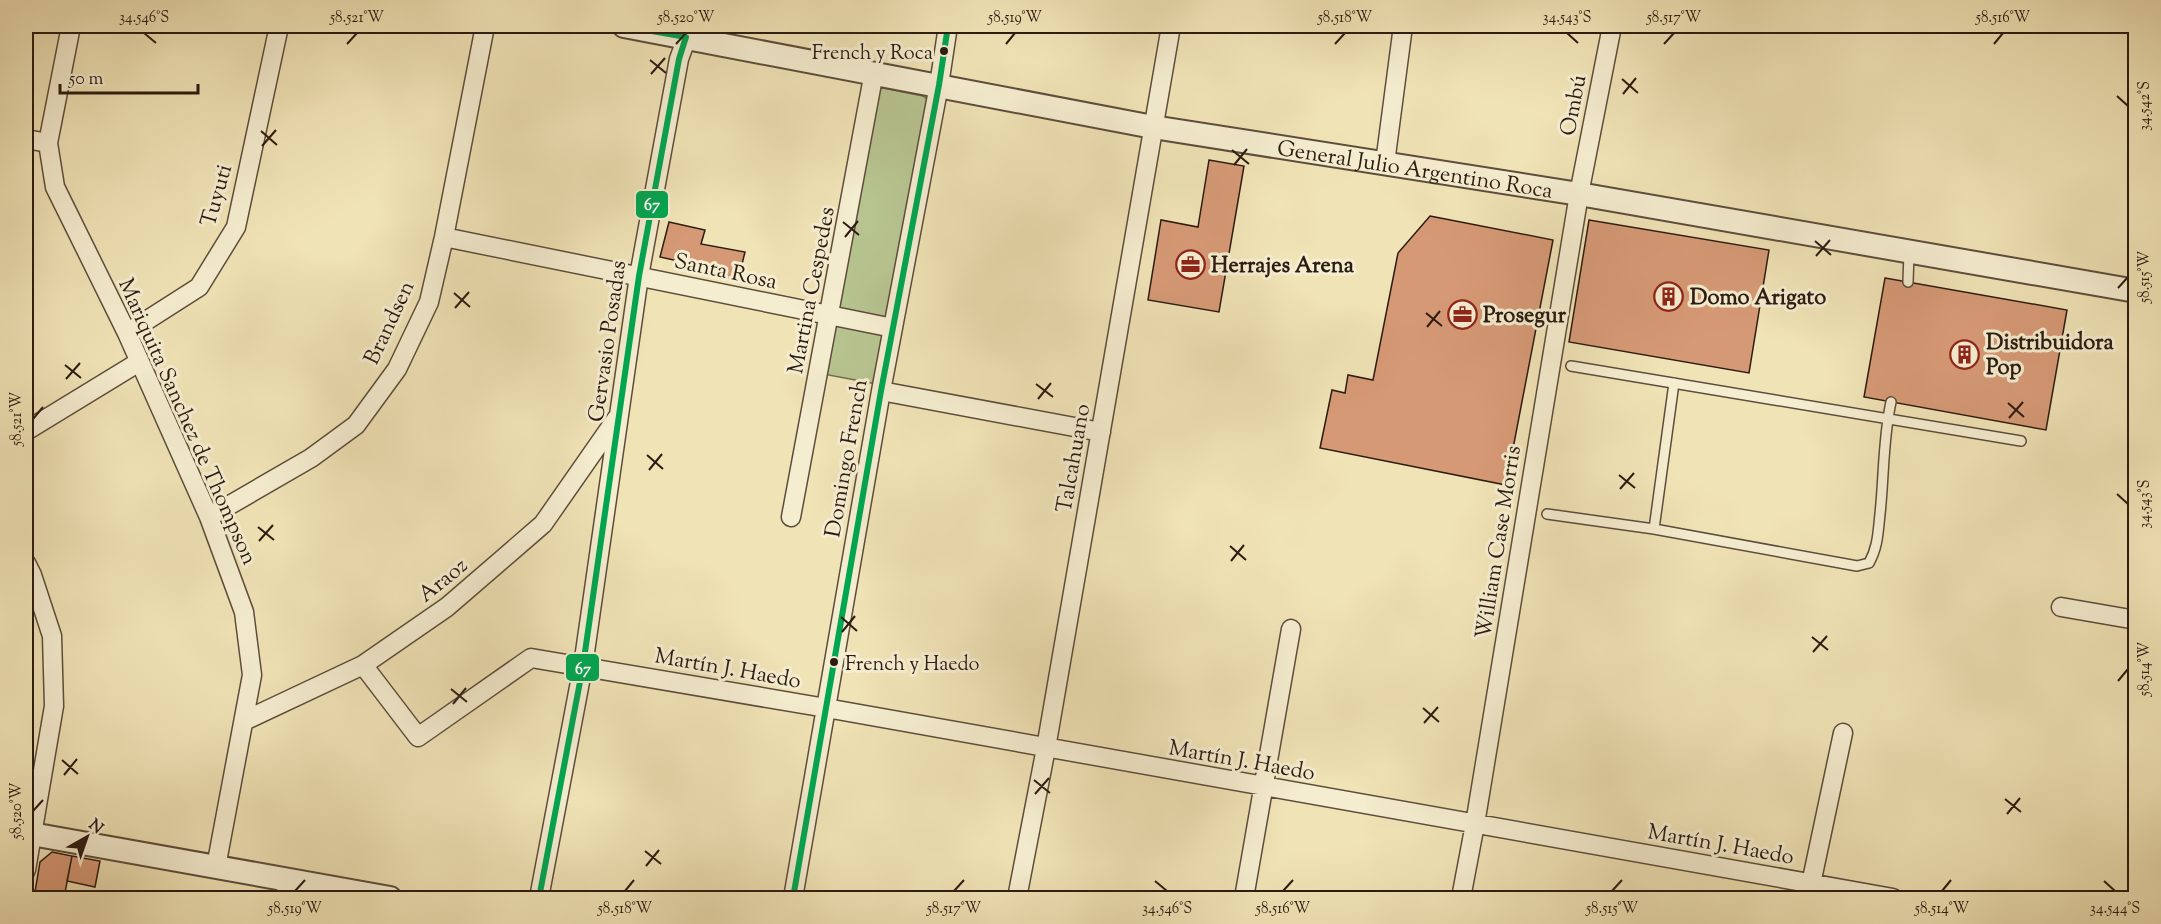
<svg xmlns="http://www.w3.org/2000/svg" width="2161" height="924" viewBox="0 0 2161 924" font-family="'Sorts Mill Goudy',serif">
<rect width="100%" height="100%" fill="#f0e3b6"/>
<filter id="stains"><feTurbulence type="fractalNoise" baseFrequency=".00333" numOctaves="4"/><feColorMatrix values="0 0 0 0 .2 0 0 0 0 .09 0 0 0 0 .02 0 0 0 .5 -.17"/></filter>
<radialGradient id="worn" r=".72"><stop offset=".6" stop-color="#630" stop-opacity="0"/><stop offset="1" stop-color="#630" stop-opacity=".3"/></radialGradient>
<path fill="#b7c490" stroke="#727051" stroke-width="1.5" d="M883,88L923,96L928,100L888,317L883,321L840,312L837,305L875,90Z
M836,323L882,331L885,337L877,384L823,374Z"/>
<path fill="#d69976" stroke="#2c1b12" stroke-width="1.5" d="M1209,160L1244,166L1219,312L1148,300L1161,220L1198,227Z
M1430,216L1553,240L1506,485L1320,448L1332,390L1345,393L1348,375L1373,380L1398,253Z
M1589,220L1769,250L1749,373L1569,342Z
M669,222L705,230L701,244L745,252L738,280L685,269L687,263L660,257Z
M1885,278L2067,310L2046,430L1864,397Z
M52,852L72,856L64,898H34L40,862Z
M72,856L100,861L95,887L67,881Z"/>
<g fill="none" stroke-linecap="round" stroke-linejoin="round">
<defs>
<path id="service" d="M1908,282L1909,252
M1571,366L2021,441
M1674,383L1654,529L1857,566L1869,563C1878,547 1878,532 1880,514C1884,477 1883,438 1891,402
M1547,514L1654,529"/>
<path id="minor" d="M71,26L48,143L55,187L127,333L209,517L244,612L252,675L216,867
M26,139L48,143
M1385,163L1403,26
M444,237L893,328
M127,333L199,287L236,227L279,26
M881,391L1101,432
M26,431L139,362
M209,517L311,458L356,425L397,369L429,302L444,237L485,26
M791,517L874,72
M26,563L32,575L52,636L54,706L26,870
M2061,607L2136,620
M363,665L418,737L531,658L826,708L1893,898
M244,721L363,665L447,607L543,524L617,418
M285,898L288,880
M539,898L583,666L639,276L679,59L691,26
M793,898L881,391L939,85L948,26
M1017,898L1046,748L1171,26
M1244,898L1291,629
M1461,898L1475,824L1579,194L1612,26
M1808,898L1843,733"/>
<g id="tertiary">
<path id="s1" d="M624,26L1153,127L1579,194L2136,291"/>
<path d="M26,833L390,898"/>
</g>
</defs>
<use href="#service" stroke="#5d4d3b" stroke-width="12"/>
<use href="#minor" stroke="#5d4d3b" stroke-width="21"/>
<use href="#tertiary" stroke="#5d4d3b" stroke-width="26"/>
<use href="#service" stroke="#f5edd0" stroke-width="9"/>
<use href="#minor" stroke="#f5edd0" stroke-width="18"/>
<use href="#tertiary" stroke="#f5edd0" stroke-width="22"/>
<defs>
<path id="bus-1" d="M539,898L583,666L639,276L679,59L686,37L624,26
M793,898L881,391L939,85L948,26"/>
</defs>
<use href="#bus-1" stroke="#f5edd0" stroke-width="10"/>
<use href="#bus-1" stroke="#00a651" stroke-width="6"/>
</g>
<path fill="none" stroke="#2c1b12" stroke-width="2" d="M144,33L156,43M1567,33L1578,43M347,44L357,33M676,44L686,33M1006,44L1015,33M1335,44L1345,33M1664,44L1674,33M1994,44L2003,33M650,60L666,73M651,74L665,58M1622,79L1638,93M1623,94L1636,78M2117,96L2128,106M261,131L277,145M262,146L276,130M1232,150L1249,164M1234,165L1247,149M843,222L859,235M845,237L858,221M1815,241L1831,255M1816,256L1830,240M2118,288L2128,277M454,293L470,307M455,308L469,292M1426,313L1442,326M1427,327L1440,311M65,365L81,378M66,379L80,363M1036,384L1053,397M1038,399L1051,383M2008,403L2024,417M2009,418L2023,402M33,419L43,407M647,455L663,469M649,470L662,454M1619,475L1635,488M1620,489L1634,473M2117,494L2128,504M258,527L274,540M259,541L273,525M1230,546L1246,560M1231,561L1244,545M841,617L857,631M842,632L855,616M1812,637L1828,650M1813,652L1827,636M2118,681L2128,669M451,689L467,702M453,704L466,688M1423,708L1439,722M1424,723L1438,707M62,760L78,774M64,775L77,759M1034,780L1050,793M1035,794L1049,778M2005,799L2021,812M33,811L43,800M2007,814L2020,798M645,851L661,864M646,866L659,850M1155,881L1167,891M2104,881L2115,891M295,891L305,880M625,891L634,880M954,891L964,880M1283,891L1293,880M1612,891L1622,880M1942,891L1951,880"/>
<defs>
<symbol id="office-ring" viewBox="-11 -11 22 22"><circle r="9.5" fill="#f5edd0" stroke="#8f2418" stroke-width="1.5"/><path d="M-6-3h4V-5.5h4V-3h4V5H-6ZM-1-4.5V-3h2v-1.5ZM-6 0V1H6V0Z" fill="#8f2418"/></symbol>
<symbol id="building-ring" viewBox="-11 -11 22 22"><circle r="9.5" fill="#f5edd0" stroke="#8f2418" stroke-width="1.5"/><path d="M-4-6H4V6H1V3H-1V6H-4ZM-2.5-4.3h1.7v1.8h-1.7ZM.8-4.3h1.7v1.8H.8ZM-2.5-1h1.7V.8h-1.7ZM.8-1h1.7V.8H.8Z" fill="#8f2418"/></symbol>
</defs>
<g fill-rule="evenodd">
<use href="#office-ring" x="1174" y="248" width="33" height="33"/>
<use href="#building-ring" x="1652" y="280" width="33" height="33"/>
<use href="#office-ring" x="1446" y="298" width="33" height="33"/>
<use href="#building-ring" x="1948" y="338" width="33" height="33"/>
</g>
<g fill="#2c1b12" stroke="#f5edd0" stroke-width="2">
<circle cx="944" cy="51" r="5"/>
<circle cx="834" cy="662" r="5"/>
</g>
<g text-anchor="middle" stroke-width="6" stroke-linejoin="round" paint-order="stroke">
<g font-size="20" fill="#2c1b12" stroke="#f5edd0" text-anchor="end">
<text x="933" y="59">French y Roca</text>
<text x="845" y="670" text-anchor="start">French y Haedo</text>
</g>
<g font-size="22" fill="#2c1b12" stroke="#f5edd0">
<text transform="translate(1572 105) rotate(-79)" y="8">Ombú</text>
<text dy="8" stroke="none"><textPath href="#s1" startOffset="804">General Julio Argentino Roca</textPath></text>
<text transform="translate(215 195) rotate(-74)" y="8">Tuyuti</text>
<text transform="translate(726 270) rotate(12)" y="8">Santa Rosa</text>
<text transform="translate(810 290) rotate(-79)" y="8">Martina Cespedes</text>
<text transform="translate(388 322) rotate(-65)" y="8">Brandsen</text>
<text transform="translate(606 341) rotate(-82)" y="8">Gervasio Posadas</text>
<text transform="translate(189 421) rotate(66)" y="8">Mariquita Sanchez de Thompson</text>
<text transform="translate(845 458) rotate(-80)" y="8">Domingo French</text>
<text transform="translate(1072 458) rotate(-80)" y="8">Talcahuano</text>
<text transform="translate(1497 542) rotate(-81)" y="8">William Case Morris</text>
<text transform="translate(442 579) rotate(-39)" y="8">Araoz</text>
<text transform="translate(728 667) rotate(10)" y="8">Martín J. Haedo</text>
<text transform="translate(1242 759) rotate(10)" y="8">Martín J. Haedo</text>
<text transform="translate(1721 843) rotate(10)" y="8">Martín J. Haedo</text>
</g>
<g font-size="22" font-weight="bold" fill="#2c1b12" stroke="#f5edd0" text-anchor="start">
<text x="1211" y="272">Herrajes Arena</text>
<text x="1690" y="304">Domo Arigato</text>
<text x="1483" y="322">Prosegur</text>
<text x="1986" y="349">Distribuidora<tspan x="1986" dy="25">Pop</tspan></text>
</g>
</g>
<g stroke="#f5edd0" stroke-width="2">
<rect x="635" y="190" width="34" height="29" rx="6" fill="#00a651"/>
<rect x="565" y="653" width="35" height="29" rx="6" fill="#00a651"/>
</g>
<g font-size="16" text-anchor="middle" font-weight="bold" fill="#fff">
<text x="652" y="210">67</text>
<text x="583" y="674">67</text>
</g>
<rect width="2161" height="924" fill="none" stroke="#f0e3b6" stroke-width="66"/>
<g transform="translate(87 837) rotate(40)" stroke="#f5edd0" stroke-width="4.5" paint-order="stroke">
<path d="M0-4.5L10 22L0 15L-10 22Z" fill="#2c1b12"/>
<text y="-9" font-size="16" font-weight="bold" text-anchor="middle" fill="#2c1b12">N</text>
</g>
<path d="M60 84v9h138v-9" fill="none" stroke="#2c1b12" stroke-width="3"/>
<text x="69" y="84" font-size="18" fill="#2c1b12" stroke="#f5edd0" stroke-width="4.5" paint-order="stroke">50 m</text>
<rect x="33" y="33" width="2095" height="858" fill="none" stroke="#2c1b12" stroke-width="2"/>
<g font-size="15" text-anchor="middle" fill="#2c1b12">
<text x="144" y="22">34.546°S</text>
<text x="357" y="22">58.521°W</text>
<text x="686" y="22">58.520°W</text>
<text x="1015" y="22">58.519°W</text>
<text x="1345" y="22">58.518°W</text>
<text x="1567" y="22">34.543°S</text>
<text x="1674" y="22">58.517°W</text>
<text x="2003" y="22">58.516°W</text>
<text transform="translate(2144 106) rotate(-90)" y="5">34.542°S</text>
<text transform="translate(2144 277) rotate(-90)" y="5">58.515°W</text>
<text transform="translate(16 419) rotate(-90)" y="5">58.521°W</text>
<text transform="translate(2144 504) rotate(-90)" y="5">34.543°S</text>
<text transform="translate(2144 669) rotate(-90)" y="5">58.514°W</text>
<text transform="translate(16 811) rotate(-90)" y="5">58.520°W</text>
<text x="295" y="913">58.519°W</text>
<text x="625" y="913">58.518°W</text>
<text x="954" y="913">58.517°W</text>
<text x="1167" y="913">34.546°S</text>
<text x="1283" y="913">58.516°W</text>
<text x="1612" y="913">58.515°W</text>
<text x="1942" y="913">58.514°W</text>
<text x="2115" y="913">34.544°S</text>
</g>
<rect width="100%" height="100%" filter="url(#stains)"/>
<rect width="100%" height="100%" fill="url(#worn)"/>
</svg>
